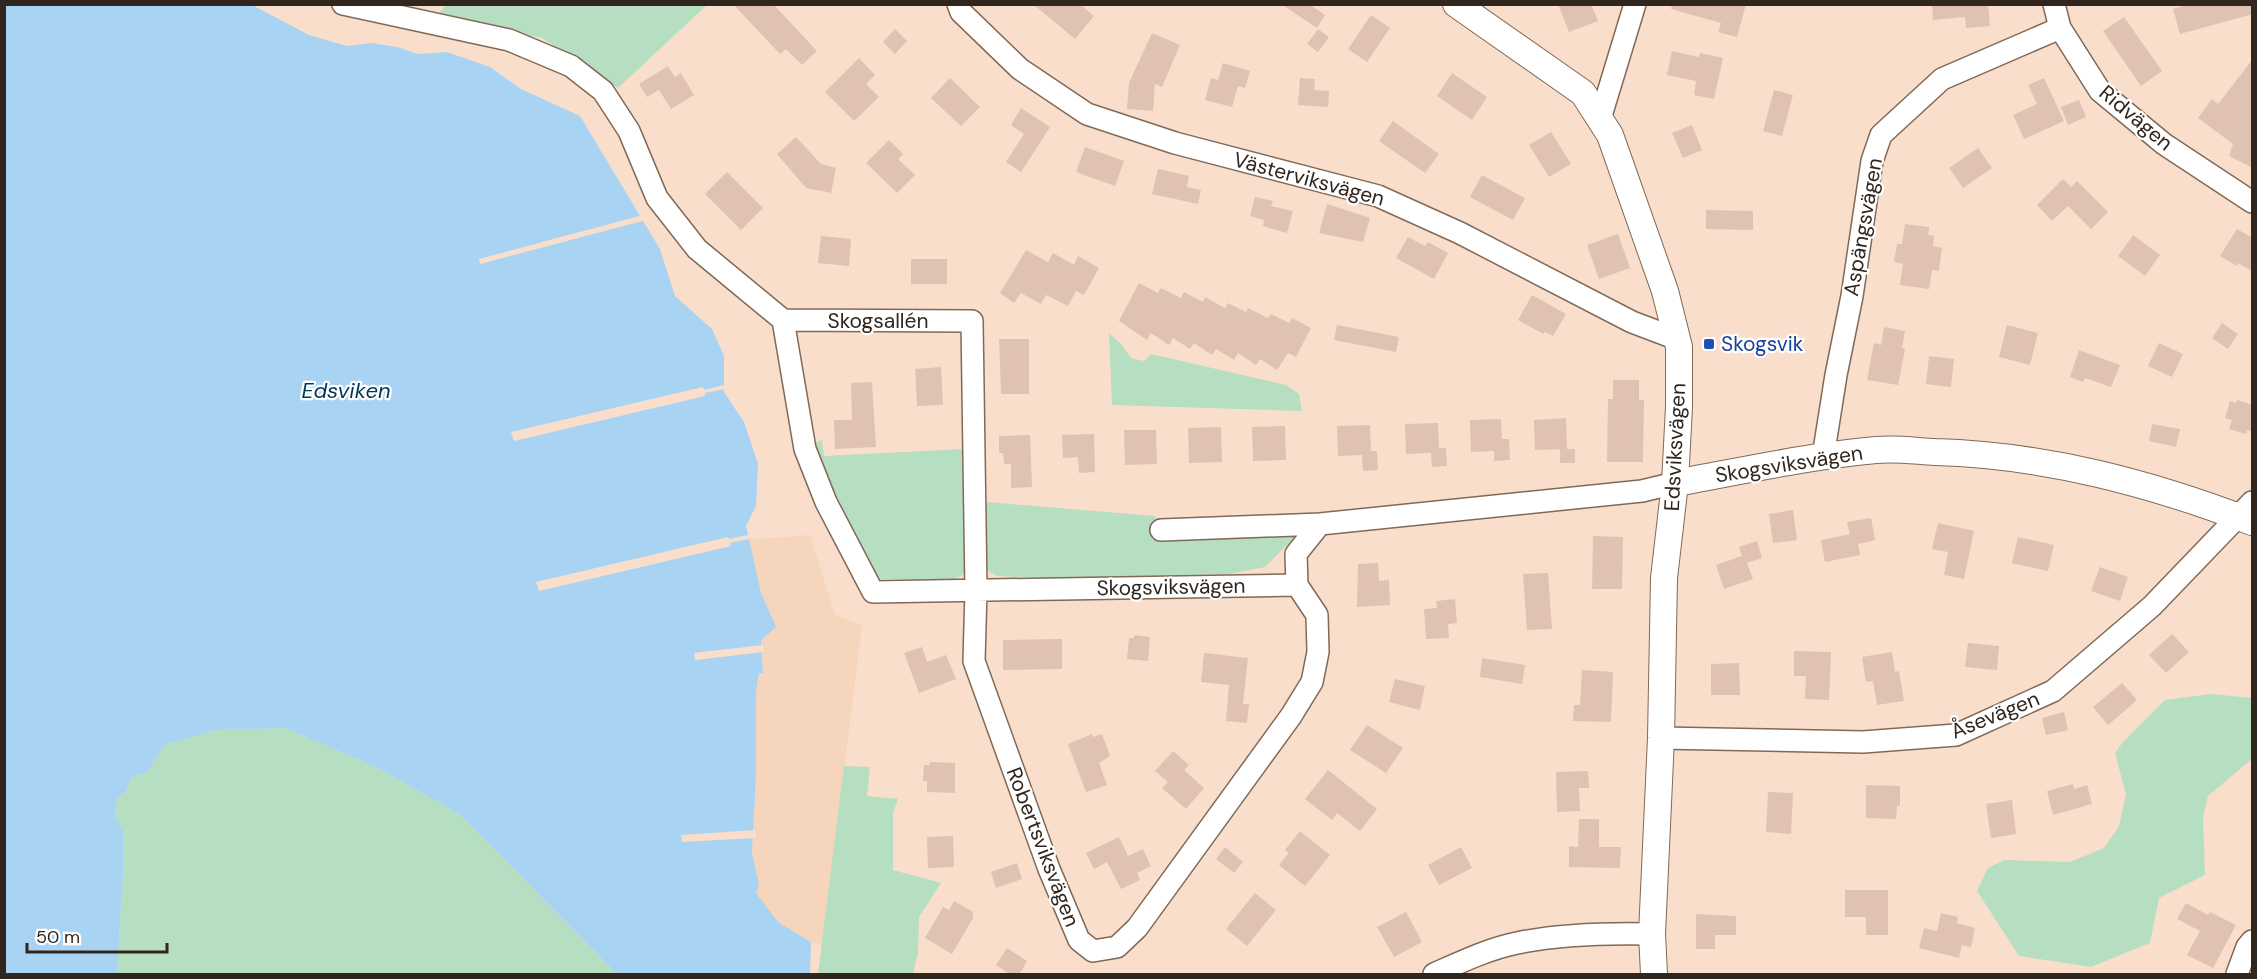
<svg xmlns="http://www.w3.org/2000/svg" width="2257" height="979" viewBox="0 0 2257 979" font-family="'DM Sans',sans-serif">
<rect width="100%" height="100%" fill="#f9dfcb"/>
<path fill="#f5d5bb" d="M810,535L835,615L862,625L822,945L811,942L778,922L756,893L759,885L752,853L756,774V691L759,673L763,672L761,640L775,627L761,593L747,540Z"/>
<path fill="#b6dec1" d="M447,4L707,5L618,88L542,38L429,16L440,12Z
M1109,333L1122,345L1131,358L1144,361L1151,354L1286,385L1299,394L1302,411L1112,405Z
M822,440L824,456L965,449L969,557L965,574L954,579H880L871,572L818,454L816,442Z
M986,502L1155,516L1157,535H1297L1265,567L1229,574L1064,579L997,576L990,572L985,565Z
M2211,694L2252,698V759L2208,796L2203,817L2205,875L2159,898L2150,943L2091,967L2019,956L1977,891L1988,868L2005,860L2070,862L2104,848L2119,826L2126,794L2115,753L2123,742L2165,700Z
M285,728L378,768L459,814L617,974H117L123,875V831L115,816L117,799L126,791L131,778L148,771L163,745L216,730Z
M844,766L870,767L867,796L898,799L893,813V870L941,883L919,917L918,953L913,974H818Z"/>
<path fill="#a9d3f3" d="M5,5H252L309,35L347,46L371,43L397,47L418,54L447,52L490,67L521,89L580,116L660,249L675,296L712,329L724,356V392L744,422L758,464L756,506L746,526L761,593L776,627L761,640L763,673H759L756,691V774L752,853L759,885L756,893L778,922L811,942L810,974H617L459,814L378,768L285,728L216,730L164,745L148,771L131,778L126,791L117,799L115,816L123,831V875L117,974H5Z"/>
<path fill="#f9dfcb" d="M643,215L646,220L480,264L479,259Z
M724,385L725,389L705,393V396L514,441L511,432L703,387L704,390Z
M748,535L749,539L730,543L731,546L539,591L536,582L728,537L729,539Z
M763,645L764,652L695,660L694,653Z
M755,830L756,838L682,842L681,835Z"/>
<path fill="#dfc2b2" d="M733,4H773L817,51L802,65L786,49L780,54Z
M1033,4H1080L1094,16L1075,39Z
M1281,4H1309L1325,15L1317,28Z
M1558,4H1591L1598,21L1569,32Z
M1672,4H1746L1737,37L1718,32L1721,23L1671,9Z
M1932,4H1988L1990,26L1966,28L1965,17L1933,20Z
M2189,4H2253V14L2180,34L2173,9Z
M1371,15L1390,28L1367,62L1348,49Z
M2124,17L2162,71L2141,86L2103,31Z
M895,29L907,41L895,54L883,42Z
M1318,29L1329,37L1318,52L1307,44Z
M1152,33L1180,45L1162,87L1155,84L1153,111L1127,109L1129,83Z
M1672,51L1699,57L1700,53L1723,58L1714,99L1694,95L1696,81L1667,75Z
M859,58L875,75L866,84L879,97L854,121L825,92Z
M2253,59V168L2229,156L2233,144L2198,118L2212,99L2218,104Z
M1223,63L1250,71L1245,88L1238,86L1232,107L1205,100L1211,78L1218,80Z
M668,66L675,77L681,73L694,95L671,109L659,90L647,97L639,84Z
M1452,73L1487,97L1472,120L1437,96Z
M950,78L980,107L961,126L931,98Z
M1300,78L1315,79L1314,90L1329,91L1328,107L1298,105Z
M2044,78L2064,121L2024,139L2013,115L2037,104L2028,85Z
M1774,90L1793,95L1782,136L1763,131Z
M2079,100L2086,117L2068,125L2061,107Z
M1021,108L1050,127L1021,172L1006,162L1024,134L1011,125Z
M1393,121L1439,154L1425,173L1379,141Z
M1692,125L1702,150L1683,158L1672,133Z
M1551,132L1571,164L1549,177L1529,145Z
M796,137L821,164L836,168L831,193L806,188L777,154Z
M889,140L903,154L898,159L915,175L897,193L866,163Z
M1085,147L1124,161L1115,186L1076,172Z
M1978,148L1992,168L1963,188L1949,168Z
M1158,169L1189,176L1187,187L1201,190L1198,204L1152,194Z
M727,172L763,208L741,230L705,194Z
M1482,175L1525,198L1513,220L1470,197Z
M2063,179L2071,187L2077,181L2108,212L2091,229L2068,206L2052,221L2037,205Z
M1255,197L1273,201L1271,206L1293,211L1287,233L1263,226L1264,220L1250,216Z
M1327,204L1370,218L1363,242L1319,233Z
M1706,210L1753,211V230L1706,229Z
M1905,224L1929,227L1928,235L1934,236L1933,246L1942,248L1939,271L1932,270L1929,289L1900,285L1903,264L1894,262L1897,244H1902Z
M2237,229L2253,238V272L2238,263L2237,266L2220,256Z
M1618,234L1630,268L1599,279L1587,245Z
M2133,235L2160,255L2145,276L2118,256Z
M821,236L851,239L849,266L818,263Z
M1408,237L1425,246L1428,242L1448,253L1434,279L1396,258Z
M1026,250L1048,262L1053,253L1074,265L1078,256L1099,268L1084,295L1076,291L1068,306L1046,295L1041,304L1021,293L1014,303L1000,293Z
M911,259H947V284H911Z
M1139,283L1158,293L1161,288L1181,298L1184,292L1203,302L1205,297L1225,308L1228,303L1246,312L1248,308L1268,318L1271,314L1289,323L1292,318L1311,328L1296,357L1288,353L1277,370L1260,359L1256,365L1238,353L1234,360L1216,349L1212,355L1194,343L1190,349L1173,338L1169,345L1151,333L1147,340L1119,321Z
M1532,295L1566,314L1553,336L1545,332L1543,334L1518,320Z
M2222,323L2238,334L2228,349L2212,338Z
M1337,325L1399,337L1396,352L1334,340Z
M2007,325L2038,333L2030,365L1999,357Z
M1884,327L1905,331L1902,348L1905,349L1898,385L1867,380L1874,343L1881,345Z
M999,339H1029V394H1001Z
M2159,343L2183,354L2172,377L2148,366Z
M2079,350L2120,365L2111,387L2085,378L2083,382L2070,377Z
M1929,356L1954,359L1951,387L1926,384Z
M941,367L943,405L917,406L915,369Z
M1613,380H1639V400H1644L1643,462H1607L1608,399H1613Z
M872,382L876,447L835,449L834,420H852L851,383Z
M2237,400L2253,405V432L2247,430L2246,434L2229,429L2232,420L2225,418L2230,401L2236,403Z
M1566,418L1567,449L1535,450L1534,420Z
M1501,419L1502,439H1509L1510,460L1494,461V451L1471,452L1470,420Z
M1438,423L1439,448H1446L1447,466L1432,467L1431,453L1406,454L1405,424Z
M2152,424L2180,429L2176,447L2149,441Z
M1370,425L1371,451H1377L1378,470L1363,471L1362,455L1338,456L1337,426Z
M1285,426L1286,460L1253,461L1252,427Z
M1221,427L1222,462L1189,463L1188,428Z
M1124,430H1156L1157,464L1125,465Z
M1094,434L1095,472L1079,473L1078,457L1063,458L1062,435Z
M1030,435L1032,487L1011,488V464H1004L1003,453H999V436Z
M1560,449H1575V463H1560Z
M1793,510L1797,540L1773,543L1769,514Z
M1871,518L1875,540L1858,544L1860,555L1825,562L1821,540L1850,534L1847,522Z
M1938,523L1974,531L1964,579L1944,575L1948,552L1932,549Z
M1593,536L1623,537L1622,589H1592Z
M2018,537L2054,545L2048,571L2012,563Z
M1757,541L1762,558L1747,563L1753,579L1724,589L1716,565L1742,556L1739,547Z
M1378,563L1379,581L1389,580L1390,605L1357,607L1358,564Z
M2100,567L2128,577L2120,601L2091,591Z
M1548,573L1552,629L1527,630L1523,574Z
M1455,599L1457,623L1448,624L1449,638L1426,639L1424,609L1437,608L1436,601Z
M2172,634L2189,652L2166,673L2149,655Z
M1134,635L1150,637L1148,661L1127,659L1129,638H1134Z
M1062,639V669L1003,670V640Z
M1968,643L1999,646L1997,670L1965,667Z
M922,647L927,662L946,655L956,679L919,693L904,653Z
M1794,651L1831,652L1829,700L1805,699L1806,676H1794Z
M1892,652L1895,672L1899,671L1904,701L1877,705L1873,681L1866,682L1862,657Z
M1204,653L1248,658L1243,704H1249L1247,723L1226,721L1229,685L1201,682Z
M1482,658L1525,665L1522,684L1480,677Z
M1739,663L1740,695H1711V664Z
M1582,670L1613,672L1611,722L1573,721L1574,705H1580Z
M1395,679L1425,686L1420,710L1389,702Z
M2122,683L2137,700L2108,725L2093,707Z
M2064,712L2068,730L2046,735L2042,718Z
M1367,725L1403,748L1386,773L1350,750Z
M1092,734L1093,737L1102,734L1110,756L1099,763L1107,785L1086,792L1068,744Z
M1173,751L1189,765L1184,770L1204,788L1186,809L1162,788L1168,782L1155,771Z
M930,762L955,763V793L927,792V781H923L924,765H930Z
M1328,770L1377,809L1360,831L1337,813L1332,820L1305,799Z
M1588,771L1589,788H1579L1580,811L1557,812L1556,772Z
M2073,784L2074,789L2087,785L2092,804L2053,815L2047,791Z
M1866,785L1900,786V806H1897L1896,819L1866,818Z
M1768,792L1793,793L1791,834L1766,832Z
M2012,800L2016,834L1991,838L1986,804Z
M1579,819H1599V847H1621L1620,868L1569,867V846L1578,847Z
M1300,831L1330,855L1305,886L1279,865L1289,853L1285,850Z
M953,836L954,867L928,868L927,837Z
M1119,837L1128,856L1143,849L1151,866L1137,873L1140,880L1121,889L1107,862L1094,869L1086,853Z
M1225,847L1243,862L1234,873L1216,859Z
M1461,847L1472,868L1439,885L1428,865Z
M1017,863L1022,879L996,888L991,872Z
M1845,890H1888V935H1866V917H1845Z
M1255,893L1276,910L1247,946L1226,929Z
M954,901L973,912V918L952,954L925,938L943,907L949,910Z
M2186,903L2208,915L2210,912L2236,925L2213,968L2187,955L2200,931L2177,919Z
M1406,912L1422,942L1394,957L1377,927Z
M1941,913L1958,917L1957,923L1975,928L1971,947L1962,945L1959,958L1919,948L1924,928L1937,931Z
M1696,914L1736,916V935H1715V949H1696Z
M1007,948L1027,961L1019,975H1011L996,965Z"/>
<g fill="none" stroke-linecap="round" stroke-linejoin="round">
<defs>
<path id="minor" d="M343,4L509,40L571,66L603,91L629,131L657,198L697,249L783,320L805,449L826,502L873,592L1297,585
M958,4L961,12L1020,69L1087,114L1175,143L1378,196L1460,233L1632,322L1677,339
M2054,4L2060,28L2100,91L2164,144L2252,202
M1600,119L1635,4
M783,320L972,321L976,590L974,661L1049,869L1079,940L1093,951L1117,947L1137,928L1291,716L1312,682L1318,652L1317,615L1297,585
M1823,457L1836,375L1852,296L1872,161L1881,135L1942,79L2060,28
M1161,530L1320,524
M1297,585L1296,554L1320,524L1642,491L1675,483
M1661,738L1863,742L1956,735L2053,691L2152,606L2252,502
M1434,974C1461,962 1488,949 1517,943C1560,934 1609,933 1652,934
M2237,974L2247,947L2252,941"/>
<path id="tertiary" d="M1456,4L1583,93L1610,135L1665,291L1679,347V407L1675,483L1664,578L1661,738L1652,934L1654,974
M1675,483C1742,471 1809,456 1876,450C1895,448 1916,451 1935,452C2045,455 2150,483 2252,522"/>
</defs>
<use href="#minor" stroke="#806957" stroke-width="24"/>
<use href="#tertiary" stroke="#806957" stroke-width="28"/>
<use href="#minor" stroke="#fff" stroke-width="21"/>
<use href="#tertiary" stroke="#fff" stroke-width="26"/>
</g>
<rect fill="#1a4fb4" stroke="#fff" stroke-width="2" x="1703" y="338" width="12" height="12" rx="3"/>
<g text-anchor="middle" stroke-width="4.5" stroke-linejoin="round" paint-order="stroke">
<g font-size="21" fill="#30261e" stroke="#fff">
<text transform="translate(2136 118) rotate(40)" y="7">Ridvägen</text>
<text transform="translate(1309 179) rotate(15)" y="7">Västerviksvägen</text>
<text transform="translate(1863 227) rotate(-80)" y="7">Aspängsvägen</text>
<text x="878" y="328">Skogsallén</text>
<text transform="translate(1675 447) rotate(-87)" y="7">Edsviksvägen</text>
<text transform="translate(1789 464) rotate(-9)" y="7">Skogsviksvägen</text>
<text transform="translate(1171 587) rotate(-1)" y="7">Skogsviksvägen</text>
<text transform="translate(1995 715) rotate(-22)" y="7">Åsevägen</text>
<text transform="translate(1043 847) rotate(69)" y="7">Robertsviksvägen</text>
</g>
<g font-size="21" fill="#164399" stroke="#fff" text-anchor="start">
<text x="1721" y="351">Skogsvik</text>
</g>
<g font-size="22" font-style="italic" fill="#013756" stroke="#fff">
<text x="346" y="398">Edsviken</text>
</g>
</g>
<rect width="2257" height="979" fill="none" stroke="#30261e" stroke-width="12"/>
<path d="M27 943v9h140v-9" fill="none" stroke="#30261e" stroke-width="3"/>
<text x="36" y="943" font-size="18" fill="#30261e" stroke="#ffffff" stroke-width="4.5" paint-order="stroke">50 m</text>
</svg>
